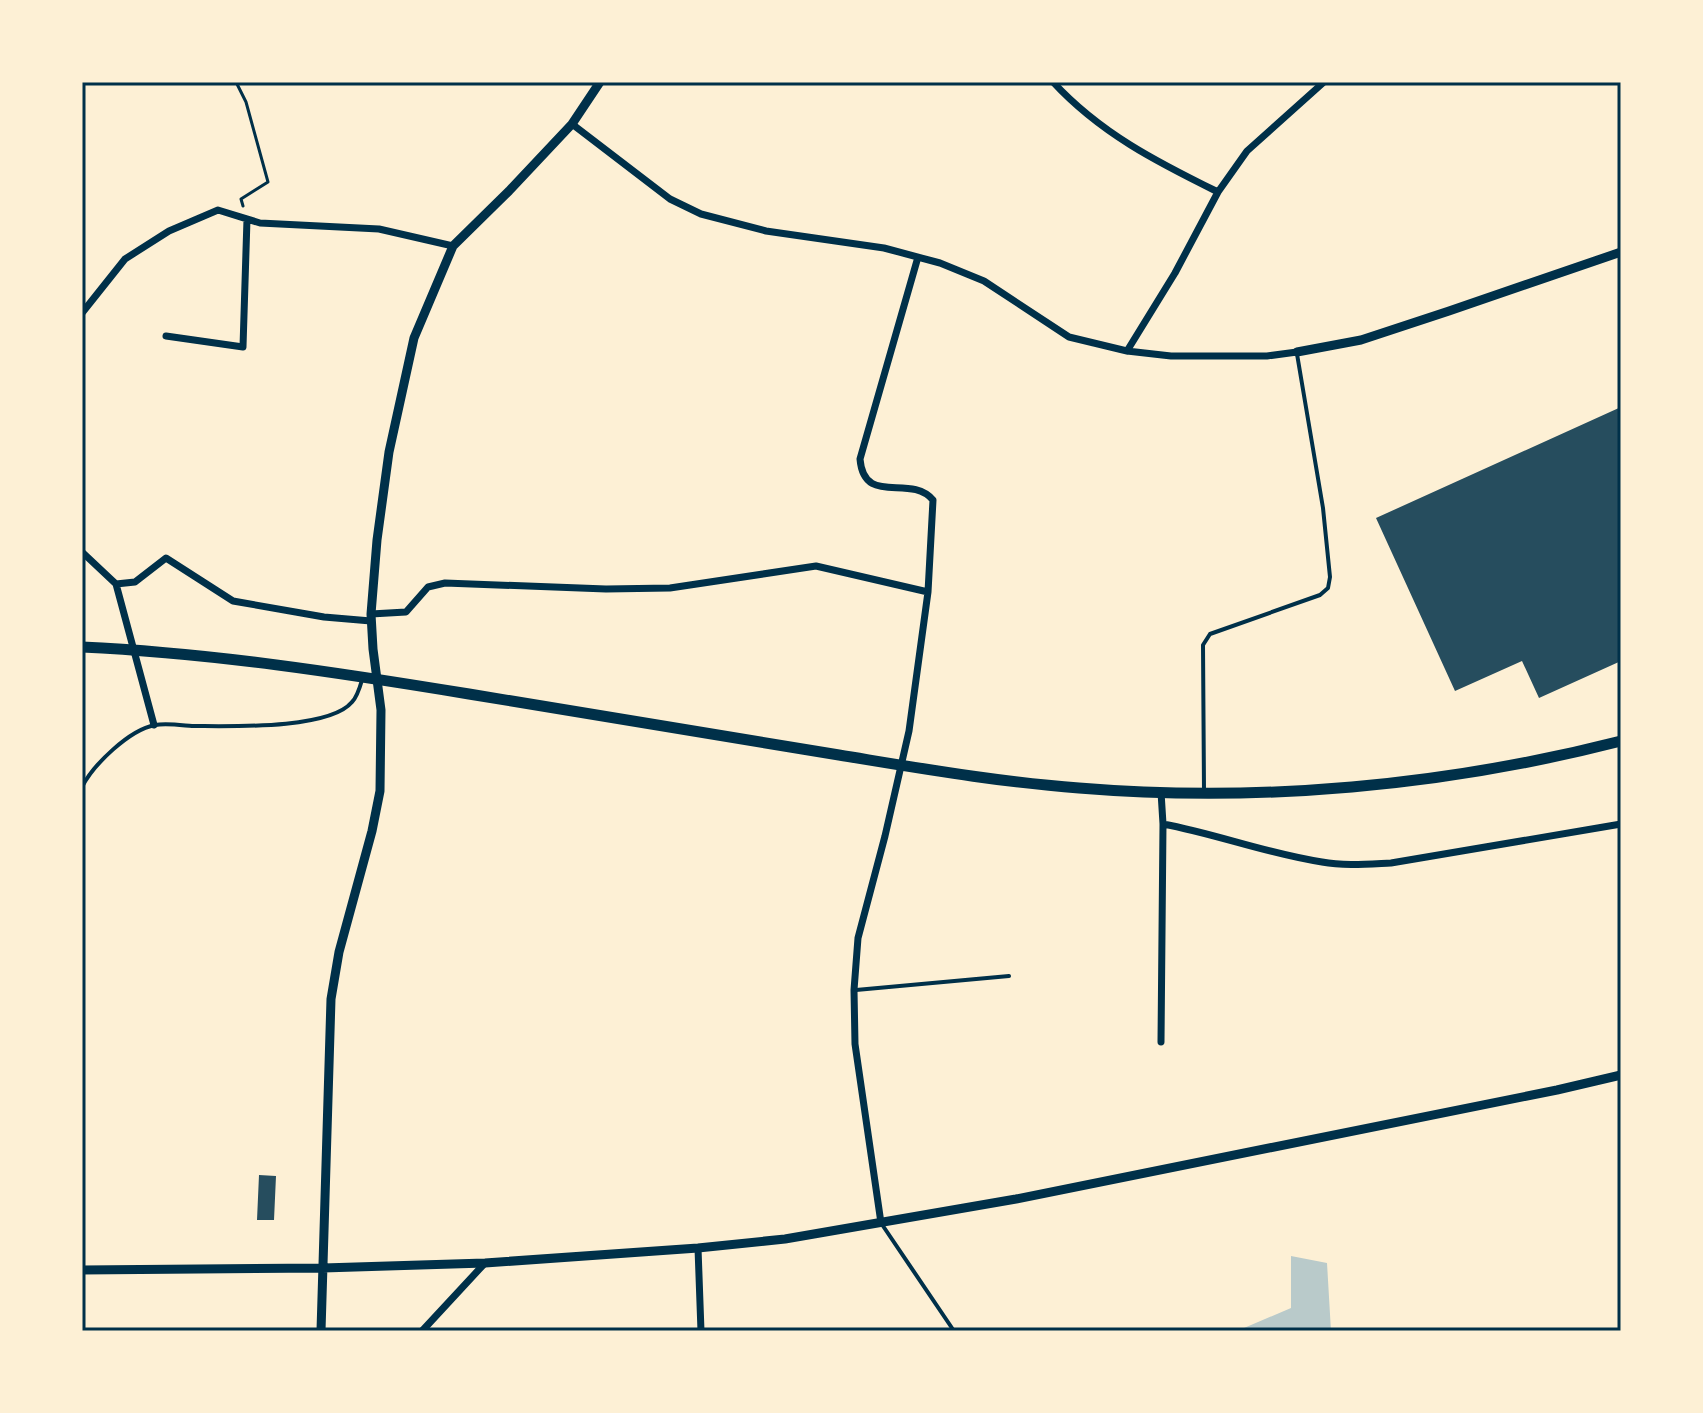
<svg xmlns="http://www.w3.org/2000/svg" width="1703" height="1413" viewBox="0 0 1703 1413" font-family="Montserrat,sans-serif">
<rect width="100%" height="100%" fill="#fdf0d5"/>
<path fill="#b9caca" d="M1291,1256L1327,1263L1331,1331H1237L1291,1308Z"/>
<path fill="#264d5e" d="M1621,407V661L1539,698L1522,661L1455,691L1376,518Z
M259,1175L276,1176L274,1220H257Z"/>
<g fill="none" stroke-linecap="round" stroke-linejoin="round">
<path stroke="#003049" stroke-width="3" d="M236,82L246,102L268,182L241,199L243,206"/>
<path stroke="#003049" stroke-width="4" d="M82,787C93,765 129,730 155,725C166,723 180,725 192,726C227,726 329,730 352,702C357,697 360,687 362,680
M1204,791L1203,645L1210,634L1320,595L1328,588L1330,577L1323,508L1297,354
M856,990L1009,976
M881,1223L954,1331"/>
<path stroke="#003049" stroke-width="7" d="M1053,82C1100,133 1157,162 1218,192
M572,124L670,199L701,214L766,231L884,248L940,263L984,281L1069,337L1127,351L1171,356H1267L1297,352
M82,313L125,259L169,231L218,210L260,223L379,229L453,246
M166,336L243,347L247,219
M1127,351L1175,273L1218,192L1247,151L1324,82
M82,552L116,584L135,582L166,558L233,601L324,617L371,621
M116,584L154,725
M371,614L406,612L428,587L445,583L606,589L670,588L816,566L928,592
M1163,824C1217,834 1268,854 1322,862C1344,866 1368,864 1391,863L1621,824
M1161,1042L1163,824L1161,792
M881,1223L855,1044L854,990L858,938L885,836L909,731L928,592L933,500C910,473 864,507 860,459L918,257
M698,1248L701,1331
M422,1331L485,1263"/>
<path stroke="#003049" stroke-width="9" d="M1297,352L1361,340L1449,311L1621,252
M82,1270L323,1268L485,1263L698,1248L785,1239L1016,1199L1557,1090L1621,1075
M321,1331L331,999L339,952L372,831L380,791L381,710L373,649L371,614L377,540L389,452L414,338L453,246L509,191L572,124L600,82"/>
<path stroke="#003049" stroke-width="11" d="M82,647C212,653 341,673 469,694C593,714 716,735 839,755C919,768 998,782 1079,788C1260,803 1445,786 1621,741"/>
</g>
<rect width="1703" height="1413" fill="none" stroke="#fdf0d5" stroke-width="168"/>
<rect x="84" y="84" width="1535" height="1245" fill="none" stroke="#003049" stroke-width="3"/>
</svg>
